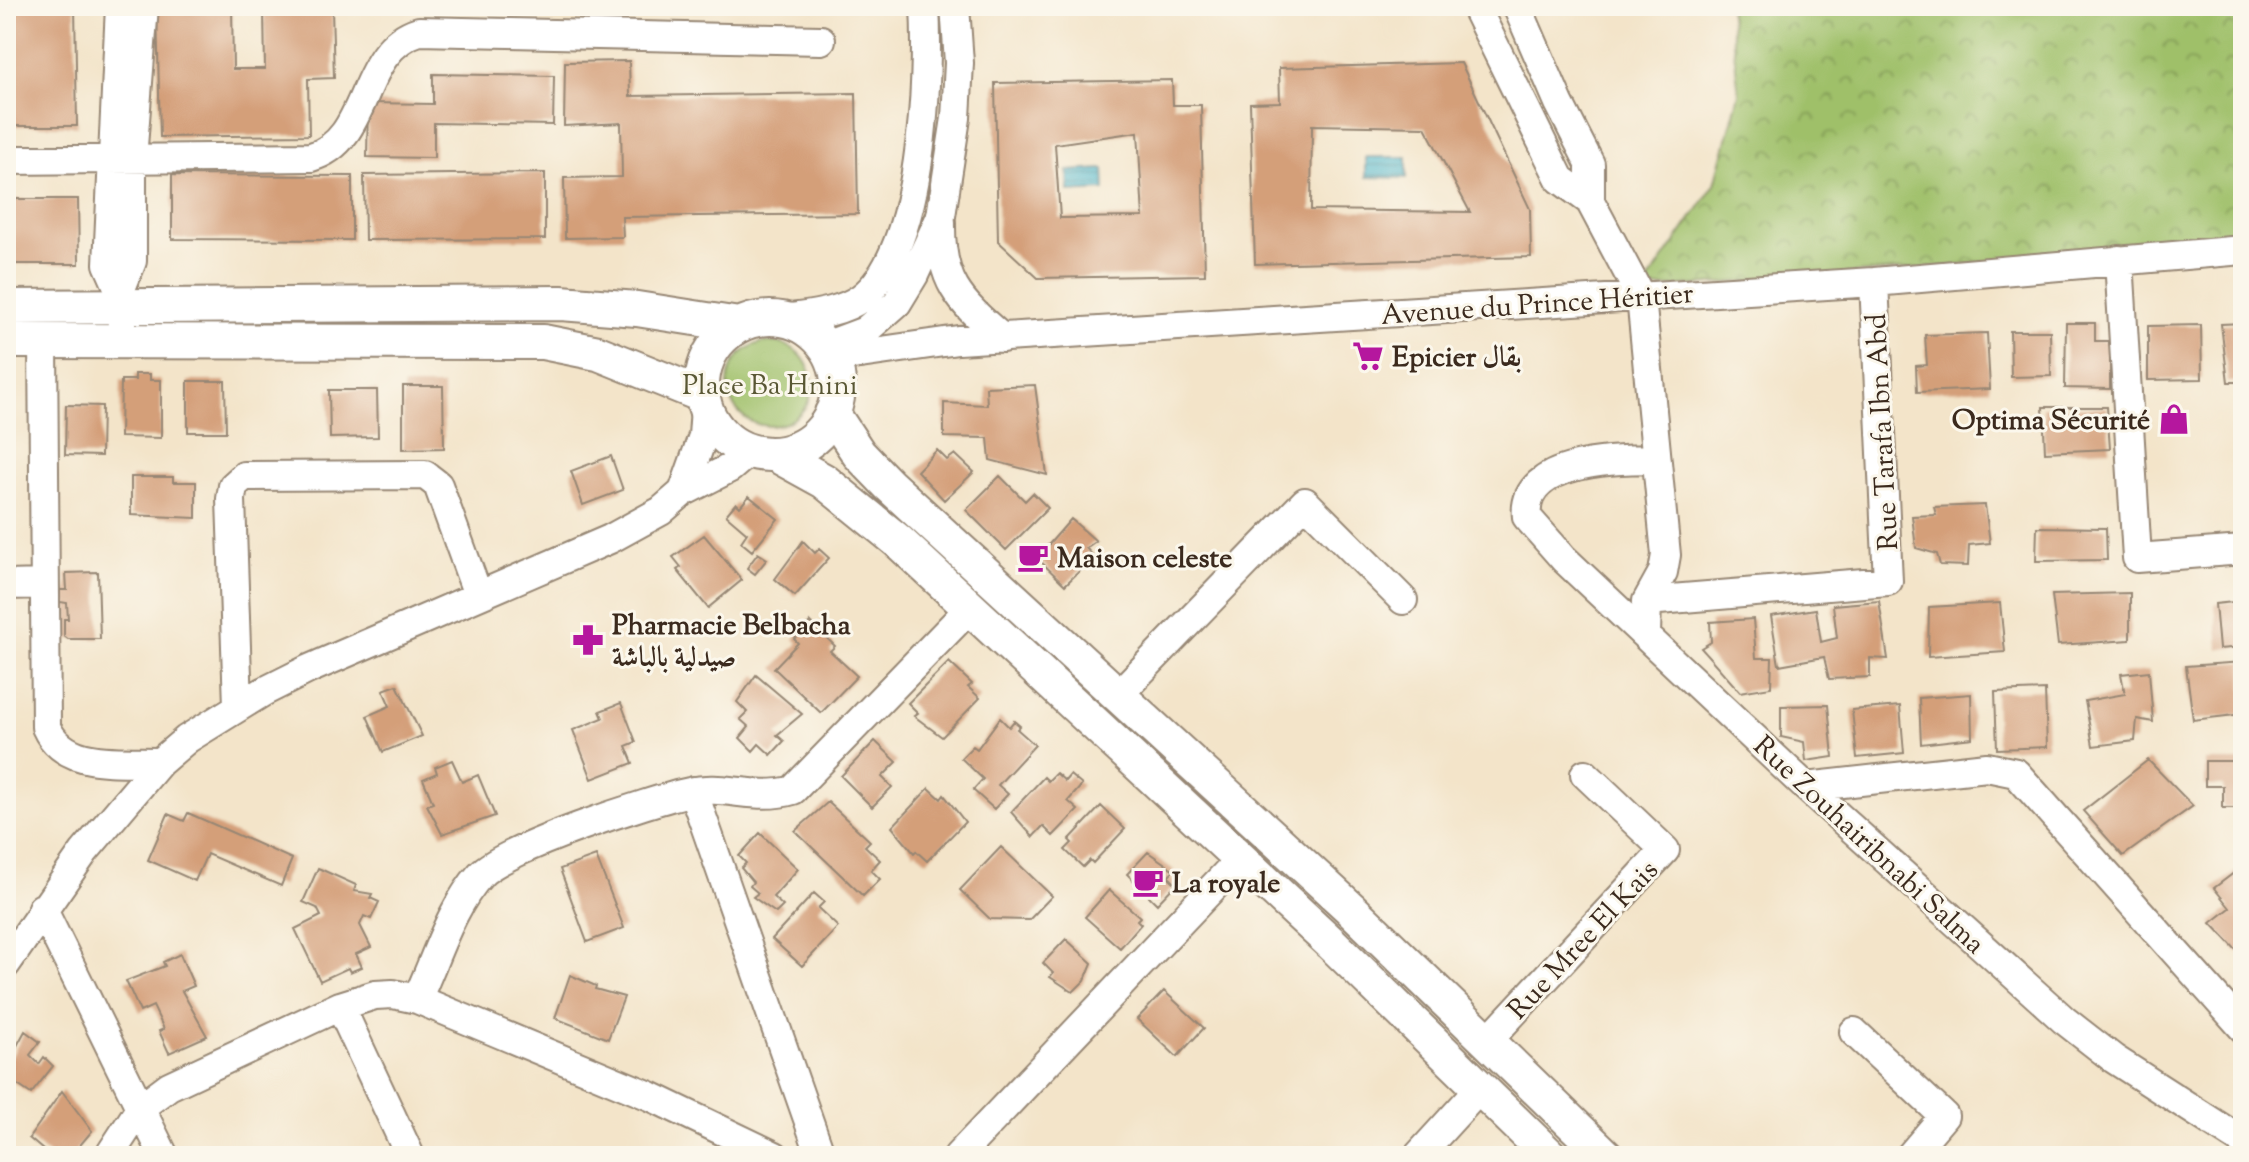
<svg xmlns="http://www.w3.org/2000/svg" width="2249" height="1162" viewBox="0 0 2249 1162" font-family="'Sorts Mill Goudy',Amiri,serif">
<defs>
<pattern id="park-crowns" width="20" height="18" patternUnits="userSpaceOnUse" patternTransform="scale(2)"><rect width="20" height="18" fill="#9fc069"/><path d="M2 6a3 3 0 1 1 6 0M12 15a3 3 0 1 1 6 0" fill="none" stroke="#839c56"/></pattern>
<pattern id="water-rules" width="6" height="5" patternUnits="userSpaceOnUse" patternTransform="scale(2)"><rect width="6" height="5" fill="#4bb4c9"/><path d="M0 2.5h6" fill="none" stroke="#4093a3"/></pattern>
</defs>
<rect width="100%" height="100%" fill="#fbf7ec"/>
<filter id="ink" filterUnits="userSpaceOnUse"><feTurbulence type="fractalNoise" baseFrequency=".0125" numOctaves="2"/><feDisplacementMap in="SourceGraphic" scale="16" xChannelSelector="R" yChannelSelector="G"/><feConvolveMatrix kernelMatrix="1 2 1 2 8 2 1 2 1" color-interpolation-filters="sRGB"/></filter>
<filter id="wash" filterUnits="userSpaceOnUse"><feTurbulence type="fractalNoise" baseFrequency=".006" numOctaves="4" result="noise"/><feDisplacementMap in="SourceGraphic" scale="32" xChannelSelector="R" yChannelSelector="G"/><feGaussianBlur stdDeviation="1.8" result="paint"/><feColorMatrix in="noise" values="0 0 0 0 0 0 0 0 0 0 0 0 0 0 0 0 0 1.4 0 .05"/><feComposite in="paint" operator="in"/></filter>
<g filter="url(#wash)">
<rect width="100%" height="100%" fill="#f3e4c9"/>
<path fill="url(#park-crowns)" stroke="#6d7544" stroke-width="2" d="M1729,6H2243V231L1951,266L1643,289L1715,184L1739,94Z"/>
<path fill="#9fc069" stroke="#6d7544" stroke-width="2" d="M728 384a42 42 0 1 1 84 0a42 42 0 1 1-84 0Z"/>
<path fill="url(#water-rules)" stroke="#436f74" stroke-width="2" d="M1366,157H1407V178L1366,177Z
M1104,169L1105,190L1069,192L1068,171Z"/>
<g id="blocks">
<path fill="#d49f79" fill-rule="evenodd" d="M6,6H75L77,126H6Z
M232,6L233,69H265L264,10L332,9L334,78L308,79L309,135L160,137L157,7Z
M629,61L630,96L856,93L858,214L622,217L623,237L565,238L564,178L622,177L621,123L564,126L565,62Z
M1461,63L1530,209L1531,257L1255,264L1250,103L1280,102L1279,68ZM1312,125L1425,127L1470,212L1311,210Z
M433,74L554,76L553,125L434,123V158L367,157L368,103L433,104Z
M1172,80L1173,105H1201L1205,275L1038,278L998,241L995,83ZM1138,132L1143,217L1060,218L1055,144Z
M545,173V239L365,240L364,175Z
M172,175L352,176V240L172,239Z
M6,199H78L79,264H6Z
M2066,323H2095V341H2110V389L2065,388Z
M2243,323V382H2228L2221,324Z
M2201,325L2202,379L2148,380V326Z
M2010,331H2050L2051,376L2011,377Z
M1987,333L1990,389L1917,392L1916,366L1927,365L1925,335Z
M135,374H150V380H161V438L120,437L121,380H135Z
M188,381H225L226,432H188Z
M1035,385L1047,475L990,460L988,438L944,437V403L987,405L986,387Z
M403,386H443L444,448L403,449Z
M329,390H377L378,437L330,438Z
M66,405L102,406L101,456L65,455Z
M2043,407H2107L2110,449L2045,452Z
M937,450L947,460L955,454L974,472L944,500L917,471Z
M611,456L623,490L583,505L571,471Z
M1000,476L1025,501L1033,493L1048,508L1006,550L966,510Z
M131,477H173V482H196V518L131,515Z
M749,496L778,519L752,551L741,542L747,533L726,515L736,503L740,507Z
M1985,505L1990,543L1969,545L1968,566L1940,565L1937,554L1916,548L1912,516L1936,515L1934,507Z
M1071,519L1096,541L1086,548L1094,557L1065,585L1037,558Z
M2037,527L2106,528L2107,560L2036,561Z
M704,535L742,580L708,608L677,570L681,567L673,557Z
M803,541L815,553L819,549L829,558L795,596L775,579Z
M758,553L767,559L755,574L747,568Z
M98,572L100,639H68L64,636V619H68L67,603L60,602V590H67L66,573Z
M2130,593V640L2058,645L2052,595Z
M1879,601L1888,659L1870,658V677L1829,679L1824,657L1779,665L1771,616L1816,609L1821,642L1837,638L1833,605Z
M2243,601V647L2219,649L2215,604Z
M2000,603L2005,652L1928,657L1929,607Z
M1753,619L1756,658H1772L1771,687L1740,692L1701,648L1711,642L1710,622Z
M810,622L835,646L830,651L857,676L821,713L774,668L798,643L794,639Z
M949,662L972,684L968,687L980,698L942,737L914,716L918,713L908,703Z
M2243,662V714L2193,720L2186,666Z
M2149,671L2153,722L2137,719L2135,741L2093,746L2085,701L2125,694L2121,674Z
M756,675L802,714L777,735L784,741L771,755L759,744L753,751L740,738L749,727L740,719L747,712L737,702Z
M397,685L422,736L383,752L367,716L390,706L383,690Z
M2045,690L2047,747L1997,749L1995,692Z
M1971,694L1972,738L1921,744L1919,698Z
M621,703L636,742L626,746L633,763L592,779L573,730L603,718L600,711Z
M1828,705L1833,757L1806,761L1804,742L1781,737V706Z
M1900,706L1904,753L1857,758L1852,710Z
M1000,718L1009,727L1014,721L1020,726L1017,729L1035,745L998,785L1008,794L994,809L973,790L983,779L961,758L973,746L977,749Z
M875,741L897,762L882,777L892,787L872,807L841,776Z
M452,760L462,782L478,775L495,816L442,834L427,805L433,803L423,779L437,773L435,767Z
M2148,760L2193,806L2123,856L2083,811Z
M2205,761H2243V808H2223V786H2205Z
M1056,773L1065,781L1070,775L1082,785L1068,801L1078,810L1053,836L1043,826L1033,837L1011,812L1044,777L1048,781Z
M929,788L941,799L944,795L965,822L927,861L916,851L914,853L892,827Z
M828,802L870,841L865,846L880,860L871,870L880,879L863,896L795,831Z
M1101,806L1125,829L1093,863L1090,860L1083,867L1065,850L1072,843L1069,840Z
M188,813L292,859L281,886L207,854L195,881L148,860L168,814L184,821Z
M760,833L798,869L773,897L783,906L776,913L753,897L758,893L750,886L753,882L741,868L746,863L739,856Z
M1001,847L1052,896L1029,920L990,919L960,890Z
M1148,852L1174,870L1168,876L1176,884L1157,904L1127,874Z
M596,856L624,928L587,942L560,869Z
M2243,866V948L2238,952L2211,923L2230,908L2214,888Z
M318,868L356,885L354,891L372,894L370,898L379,902L371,919L364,916L360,925L371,947L356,954L362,967L350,972L348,968L320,981L295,929L321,916L317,908L303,902Z
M1109,890L1140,917L1137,920L1141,924L1120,948L1085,917Z
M814,893L824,902L818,908L838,927L802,966L772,939Z
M1066,939L1092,963L1085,980L1073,992L1050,977L1053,973L1043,963Z
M180,954L194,986L182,991L207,1036L169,1053L159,1031L164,1029L153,1006L140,1012L126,981L165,966L163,962Z
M570,975L596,986L595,989L624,997L608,1039L555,1018Z
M1164,991L1204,1028L1177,1057L1137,1019Z
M25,1031L40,1042L30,1055L39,1064L44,1057L53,1066L31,1094L6,1077V1066Z
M62,1091L92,1131L71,1156H50L29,1138Z"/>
</g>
</g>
<g filter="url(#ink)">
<use href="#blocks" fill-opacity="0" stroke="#978774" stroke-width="2"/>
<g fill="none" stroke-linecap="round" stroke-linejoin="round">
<defs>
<path id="minor" d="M120,6L108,264L120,291L122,326
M1475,6L1560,179L1590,201L1641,297L1666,555L1663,572L1647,601L1646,635
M1517,6L1559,103L1590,164V201
M6,160L311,157C372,140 357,50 419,31L821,40
M941,222C940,282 958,300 1002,338
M2119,260L2137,558L2243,550
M120,291L132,261V159L144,6
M785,319C810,315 840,313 861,298C923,252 929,78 925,6
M43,341L46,727C65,770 120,760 160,762
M825,346L865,331L897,303L914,275L941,216L956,118L959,63L955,6
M832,358L958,340L1874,282L2243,250
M1655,459C1619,459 1520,460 1527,517L1564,559L1806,787L2064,1020L2114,1059L2243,1142
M683,492L703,436L705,408
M6,585L44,584
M1647,601L1888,581L1874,282
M1118,695L1305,502L1403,600
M238,706L231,499L233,486L244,476L425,475L438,485L478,595
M1806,787L1987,767L2016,773L2243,1028
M693,791L821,1156
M42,908L164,1156
M6,964L84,852L160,762L187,739L263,692L309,669L610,539L661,511L683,492L730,468L750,451
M417,999C436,959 450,908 481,874C504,849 651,800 690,792C724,784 756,801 793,790L970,608
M340,1006L410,1156
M1854,1032L1944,1116L1910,1156
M1489,1039L1665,850L1585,774
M109,1156L141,1107L169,1086L340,1006L375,995L393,994L417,999L650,1096L775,1156
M958,1156L1241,858
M1418,1156L1481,1087"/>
<path id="major" d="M6,307L561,303L637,309L739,325
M702 386a68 68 0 1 1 136 0a68 68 0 1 1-136 0Z
M6,341L543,342L598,353L702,395
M832,413L859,454L889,485L1350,908L1606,1156
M775,454L824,481L898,541L1331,943L1550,1156"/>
</defs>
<use href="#minor" stroke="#978774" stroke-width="32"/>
<use href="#major" stroke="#978774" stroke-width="38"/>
<use href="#minor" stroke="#fff" stroke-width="28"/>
<use href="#major" stroke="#fff" stroke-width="34"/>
</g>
</g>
<defs>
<symbol id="supermarket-bare" viewBox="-9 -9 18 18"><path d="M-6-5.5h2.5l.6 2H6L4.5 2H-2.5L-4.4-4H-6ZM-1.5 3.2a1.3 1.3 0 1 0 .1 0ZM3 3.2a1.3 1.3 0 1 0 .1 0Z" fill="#b5179e" stroke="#fbf7ec" stroke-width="2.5" paint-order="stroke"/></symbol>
<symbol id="shop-bare" viewBox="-9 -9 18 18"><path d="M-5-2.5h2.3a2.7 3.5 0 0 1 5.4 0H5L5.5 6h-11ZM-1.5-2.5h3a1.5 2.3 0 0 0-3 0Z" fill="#b5179e" stroke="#fbf7ec" stroke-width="2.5" paint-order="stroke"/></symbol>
<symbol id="cafe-bare" viewBox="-9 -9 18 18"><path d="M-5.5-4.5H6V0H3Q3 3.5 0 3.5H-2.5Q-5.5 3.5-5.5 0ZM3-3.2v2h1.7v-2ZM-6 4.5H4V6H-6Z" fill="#b5179e" stroke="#fbf7ec" stroke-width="2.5" paint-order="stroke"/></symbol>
<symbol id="pharmacy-bare" viewBox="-9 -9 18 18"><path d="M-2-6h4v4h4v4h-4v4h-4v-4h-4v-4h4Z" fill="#b5179e" stroke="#fbf7ec" stroke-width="2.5" paint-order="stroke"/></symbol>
</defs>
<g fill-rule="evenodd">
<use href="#supermarket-bare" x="1346" y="334" width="44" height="44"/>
<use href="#shop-bare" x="2152" y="397" width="44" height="44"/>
<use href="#cafe-bare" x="1011" y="535" width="44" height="44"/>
<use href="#pharmacy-bare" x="566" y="618" width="44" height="44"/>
<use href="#cafe-bare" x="1126" y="860" width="44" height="44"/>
</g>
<g text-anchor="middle" stroke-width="6" stroke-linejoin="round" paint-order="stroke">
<g font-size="28" fill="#3b2a1e" stroke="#fbf7ec">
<text transform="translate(1537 303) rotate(-4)" y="10">Avenue du Prince Héritier</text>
<text transform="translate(1881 432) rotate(-93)" y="10">Rue Tarafa Ibn Abd</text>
<text transform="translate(1870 844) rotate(43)" y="10">Rue Zouhairibnabi Salma</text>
<text transform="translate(1582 939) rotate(-47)" y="10">Rue Mree El Kais</text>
</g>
<g font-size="28" font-weight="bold" fill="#3b2a1e" stroke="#fbf7ec" text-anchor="start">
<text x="1392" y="366">Epicier بقال</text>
<text x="2150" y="429" text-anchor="end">Optima Sécurité</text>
<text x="1057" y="567">Maison celeste</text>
<text x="612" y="634">Pharmacie Belbacha<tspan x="612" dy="32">صيدلية بالباشة</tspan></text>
<text x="1172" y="892">La royale</text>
</g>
<g font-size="28" fill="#595734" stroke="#fbf7ec">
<text x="770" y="394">Place Ba Hnini</text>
</g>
</g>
<rect width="2249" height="1162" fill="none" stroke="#fbf7ec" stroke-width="32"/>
</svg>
